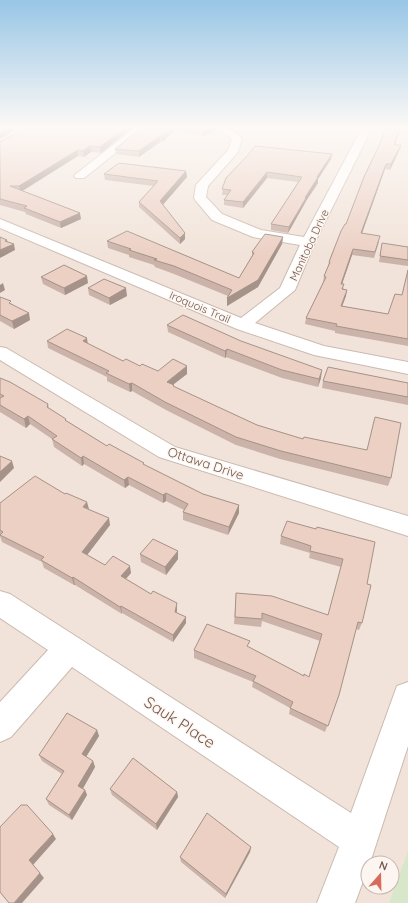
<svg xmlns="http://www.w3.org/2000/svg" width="408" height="903" viewBox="0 0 408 903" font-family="Quicksand,sans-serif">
<rect width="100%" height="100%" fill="#faf2ea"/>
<path fill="#f1e3d9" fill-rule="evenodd" d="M0,128H408V903H0ZM368,863H392V887H368Z"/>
<path fill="#d8e7c9" d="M408,851V903H389Z"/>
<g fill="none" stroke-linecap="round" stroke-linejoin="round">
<defs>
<path id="minor" d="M135,128H147L84,178H76L74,176L76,174Z
M216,128H228L242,138L238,152L208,186L206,197L222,214L261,230L304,237L362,128H372L315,242L295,290L255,323L324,346L408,362V374L314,355L237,329L0,228V219L241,318L280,288L300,245L253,237L212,220L196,201L194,198L196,185L229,149L232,139Z
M0,347L6,348L175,447L408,516V536L159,457L0,360Z
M0,591L10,594L351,813L397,686L408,682V746L370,863H368V868L355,903H317L339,847L72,667L11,737L0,742V702L48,650L0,618Z"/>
</defs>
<use href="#minor" stroke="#cbbab0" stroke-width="2"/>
<use href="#minor" fill="#fff" fill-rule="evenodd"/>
</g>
<path fill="#cbb3a9" d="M26,128H132L101,153L91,152L84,157L78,156L23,191L81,219L61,228L26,214L25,212L0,205V142Z
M141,128H216V130L204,136L176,130L162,142H160L139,157L116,154L115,149Z
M335,128H348V130Z
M382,139L395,145L399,151L390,170L385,169L362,233L379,242L374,258L352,255L342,284L346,296L342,306L388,314L402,295L408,269V346L335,333V331L305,324L306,318L323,283L324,276L328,267L329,262L346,224Z
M332,154L331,159L318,179V183L306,201L305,203L288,233L271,230V224L298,182L267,178L243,208L224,205V200L228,195H222L223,187L226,178Z
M186,171L187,177L163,204L185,239L180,244L139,207V202L154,186L105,180L104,174Z
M283,237L282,244L258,287L227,306L228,296L174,274L155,267L154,265L129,257V255L108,248L107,241L239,278L252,256V252Z
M382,243L408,247V266L379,262Z
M41,277L88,283L65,295L43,284Z
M88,288L127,296L110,305L89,295Z
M0,297L12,304L30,320L14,329L0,321Z
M167,325L321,378L318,387L282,378L226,357L225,358L168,332Z
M47,341L88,344L123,361L158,371L187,374L173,385L174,387L257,425L391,478L388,486L280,459L236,445L166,410L132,391L130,392L107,381V377L48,348Z
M0,378L48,404L49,408L67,421L107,446L203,494L239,505V513L228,535L183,520V512L184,510L166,501L163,503L129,485L125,488L84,464L82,466L54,447L52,439L30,424L26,428L0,412Z
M323,381L408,383V405L322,388Z
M0,503L89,509L110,525L87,555L105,565L131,573L126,579L151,594L177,603V613L186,617V623L173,642L122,613V614L75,585H74L44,568L42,562L2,542L0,536Z
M316,529L367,584L362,623L359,630L356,629L339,695L325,732L289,714L290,708L252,687L253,682L194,658V650L249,647L304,676L309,677L320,641L262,621L261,627L234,624L236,593L328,615L341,567L309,558L310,553L280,544L281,536Z
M178,551V559L166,575L141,562L140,554Z
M97,730L99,736L86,757L93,761L95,767L83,788L85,790L87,795L72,820L49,805L46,799L62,774L42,761L39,755Z
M110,789L177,792L178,797L157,830L112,795Z
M251,847L250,852L225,898L181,862L180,857Z"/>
<path fill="#a59289" d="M8,128H19L0,139V133Z
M125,128H132L101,153L100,147Z
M172,128H176V130L162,142V136Z
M208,128H216V130L204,136V131Z
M400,128H401L393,150L394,145Z
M160,136V142L139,157V151Z
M401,145L399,151L390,170L391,164Z
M90,146L91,152L84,157L83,151Z
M78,150V156L20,192L19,186Z
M332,154L331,159L318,179V183L306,201L305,203L288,233L289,227L305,198L317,177Z
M386,164L385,169L360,239L361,233Z
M186,171L187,177L161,207L160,201Z
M267,172V178L243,208V202Z
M80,213L81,219L61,228L60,222Z
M185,233V239L180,244V238Z
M283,237L282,244L258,287L227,306V298Z
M7,240L9,246L14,244L15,250L0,258V250L5,241Z
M353,249L352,255L340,290L341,284Z
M87,276L88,283L65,295L64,288Z
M3,283L5,290L0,293V285Z
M126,288L127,296L110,305L109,298Z
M347,290L346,296L340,312L341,306Z
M29,313L30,320L14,329L12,321Z
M87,338L88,346L83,341Z
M227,349L226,357L225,358V351Z
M187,366V374L167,389V382Z
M322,370L321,378L318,387L319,379Z
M132,383V391L130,392L129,384Z
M28,416L30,424L26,428L24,419Z
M83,456L84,464L82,466L81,458Z
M12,461L14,468L0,482V472Z
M128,477L129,485L125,488L124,480Z
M166,493V501L163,503V495Z
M87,502L89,509L83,507Z
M239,505V513L228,535L229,527Z
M109,518L110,525L84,559L82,552Z
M178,551V559L166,575L165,567Z
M130,566L131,573L122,583L121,576Z
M73,577L75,585H74L72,578Z
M177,603V610L175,619V612Z
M121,606L122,613V614L120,607Z
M186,617V623L173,642V635Z
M97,730L99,736L84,760L82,754Z
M93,761L95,767L81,792L78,786Z
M85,790L87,795L72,820L69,815Z
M177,792L178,797L157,830L156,824Z
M53,834L56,839L33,865L29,860Z
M251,847L250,852L225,898L226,894Z
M40,873L44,878L22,903H14Z"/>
<path fill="#ecd0c4" stroke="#a59289" d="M0,128H8L0,133Z
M26,128H125L100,147L90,146L83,151L78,150L19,186H10L80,213L60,222L24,208L27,206L0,199V142Z
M141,128H172L162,136H160L139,151L115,149Z
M192,128H208L204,131Z
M386,128H400L394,145H401L391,164H386L361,233L380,236L375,252L353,249L341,284H344L342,289L347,290L341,306L388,314L395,294L402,295L408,270V339L336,326L337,324L306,318L326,277L324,276L330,262H329L341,231L345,224H346L364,177L382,139Z
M255,146L332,154L317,177H318L305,198H306L289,227L271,224L302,177L267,172L243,202L224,200L231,190L222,189L226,178L248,155Z
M119,163L186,171L160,201L185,233L180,238L139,202L158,181L104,174Z
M127,231L239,278L254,253L252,252L265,234L283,237L258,280L227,298L232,290L174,266L154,260L157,259L129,250L131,249L107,241Z
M0,237L7,240L5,241L14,244L0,250Z
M382,243L408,247V260L380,256Z
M64,265L87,276L64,288L41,277Z
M104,279L126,288L109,298L88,288Z
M0,297L11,301L9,303L29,313L12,321L0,315Z
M183,315L241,341L322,370L319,379L282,370L227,349L225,351L167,325Z
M67,329L87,338L83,341L123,361L126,359L140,366L142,364L158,371L173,359L187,366L167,382L174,385L173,386L257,425L303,439L304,437L367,450L375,417L401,423L391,478L281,451L236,437L165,402L132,383L129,384L106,373L109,371L47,341Z
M328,367L408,383V397L323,381Z
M0,378L10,382L48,404L47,407L66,419L65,420L107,446L109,444L144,463L143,464L203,494L239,505L229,527L183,512L188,504L166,493L163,495L128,477L124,480L83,456L81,458L52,439L57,436L28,416L24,419L0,405V398L4,396L0,394Z
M0,456L12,461L0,472Z
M35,476L65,494L66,493L87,502L83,507L109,518L82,552L105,565L113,556L130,566L121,576L151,594L153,591L177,603L175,612L186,617L173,635L121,606L120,607L73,577L72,578L41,560L44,557L0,535L3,532L0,530V503Z
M287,521L316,529L317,527L375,542L367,584L371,585L362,623L358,622L339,695L328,726L290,708L293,702L253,681L256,676L194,650L207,624L250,641L247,646L304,676V674L309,677L322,634L262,613V619L235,617L236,593L272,596L328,615L343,559L310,551L311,546L281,536Z
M153,539L178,551L165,567L140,554Z
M67,713L97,730L82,754L93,761L78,786L85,790L69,815L46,799L64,771L39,755Z
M133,758L177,792L156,824L110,789Z
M21,805H27L53,834L29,860L40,873L14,903H9L0,892V827Z
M207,813L251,847L226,894L180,857Z"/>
<linearGradient id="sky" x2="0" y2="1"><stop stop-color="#98c6e6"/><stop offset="0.5" stop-color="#fdf9f6"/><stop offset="1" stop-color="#fdf9f6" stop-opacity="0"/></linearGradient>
<rect width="408" height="255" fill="url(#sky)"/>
<g text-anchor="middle" stroke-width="3" stroke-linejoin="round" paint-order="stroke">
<g font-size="11" fill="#725850" stroke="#fdf6f0">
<text transform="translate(309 245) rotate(-65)" y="4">Manitoba Drive</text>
<text transform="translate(200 307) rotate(23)" y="4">Iroquois Trail</text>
</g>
<g font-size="13" fill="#725850" stroke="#fdf6f0">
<text transform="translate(206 463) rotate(18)" y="5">Ottawa Drive</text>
</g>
<g font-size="16" fill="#725850" stroke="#fdf6f0">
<text transform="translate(180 722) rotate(33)" y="6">Sauk Place</text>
</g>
</g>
<g transform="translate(380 875) rotate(20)"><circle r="19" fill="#fdf6f0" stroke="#c5b7b0"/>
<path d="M0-3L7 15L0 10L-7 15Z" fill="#d56c5d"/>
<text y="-6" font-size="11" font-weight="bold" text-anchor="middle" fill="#725850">N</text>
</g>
</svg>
